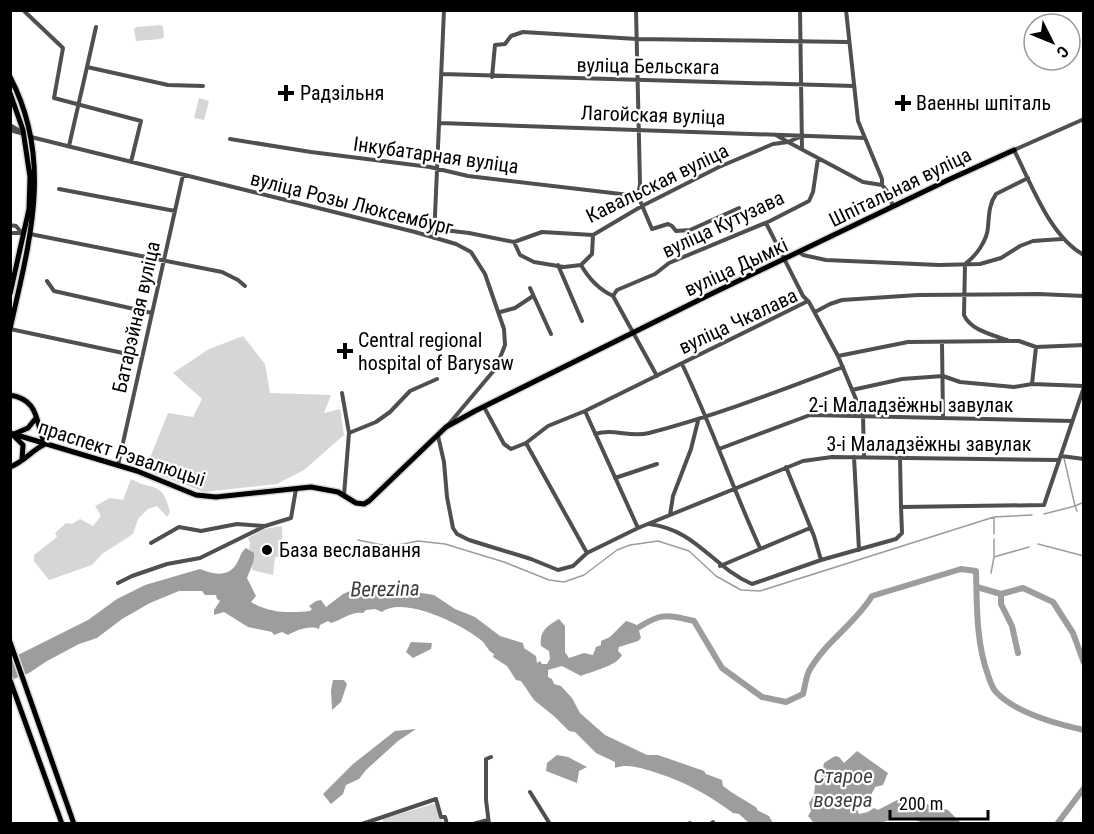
<svg xmlns="http://www.w3.org/2000/svg" width="1094" height="834" viewBox="0 0 1094 834" font-family="'Roboto Condensed',sans-serif">
<rect width="100%" height="100%" fill="#fff"/>
<path fill="#d6d6d6" d="M161,25L163,27L164,37L161,39L136,41L134,29L136,27Z
M199,98L209,101L204,120L194,118Z
M243,336L265,364L270,393L331,395L324,413L340,409L344,435L304,470L277,484L204,492L145,470L168,413L193,417L202,399L173,373L209,349Z
M131,479C153,492 162,479 170,512L167,517L157,506L148,509L138,519L133,534L102,554L92,565L49,580L34,561V555L57,537L55,533L66,523L72,524L80,519L93,526L101,516L95,506L110,498L123,500Z
M282,526L283,556L275,557L273,575L252,570C252,560 257,556 249,549L250,543L248,538L264,529Z
M436,803L441,819L445,823L383,824V819Z"/>
<path fill="#9d9d9d" d="M246,548L254,553C255,562 250,570 247,578L256,596L251,602C270,613 288,613 310,611L312,609L309,606L316,601L321,600L326,607L343,594L350,591L387,590L389,592L398,593L403,590L434,595L455,609L475,617L500,636L523,643L524,648L536,656L537,663L540,661L542,664H547L550,659L549,651L541,646C539,631 547,626 559,619L565,626V652L569,658L584,653L593,655L596,647L601,645V641L610,637L626,621C641,626 637,624 641,638L638,641L619,647L618,651L622,655C617,666 592,671 581,676L562,666L548,670V677L552,679L554,684L561,686L572,698L580,713L605,735L647,755H658L704,771L706,774L722,780L723,786C733,794 745,800 757,808V810L769,816L773,823H749L739,814L733,813C709,795 685,782 657,773C643,769 629,763 615,768V762L596,753L575,732L569,731L555,717L534,700L521,681L516,680L507,666L493,657L494,654C488,651 487,646 482,641C464,625 403,595 382,612L375,609L366,610L363,613C351,611 342,620 331,623L328,621L320,625L319,629C309,625 297,630 288,635L282,632L274,635L272,632L248,627L224,612L214,615V610L220,601L217,599L216,595H205L202,591H179L150,603L122,619L97,638L79,644L47,661L29,673L11,680L10,659L88,620L117,599L145,585L200,569C214,575 230,578 238,561C241,555 241,552 246,548Z
M411,642L432,643L431,649L413,658L406,652Z
M333,680H344L347,684L341,702L332,710L331,690Z
M416,729L398,741L366,770L359,779L346,785L343,794L331,804L323,794L353,764L395,731Z
M857,751L888,773L883,785L875,787C872,795 865,804 856,807L859,814L868,812L874,808L878,810L897,800L917,801L948,810L961,823H924L909,818L894,819L879,823H814L808,816L811,811L809,803L814,795L815,785L821,777L824,763L835,756L839,757L844,763Z
M557,755L568,757L587,767L579,771L577,783L546,771L547,763Z"/>
<g fill="none" stroke-linecap="round" stroke-linejoin="round">
<path stroke="#9d9d9d" stroke-width="1.5" d="M1064,458L1075,506L1084,502
M1044,514L1075,506L1077,511
M994,534V517L1032,515
M358,540L382,545H398L418,541L445,544L504,562L549,580L564,582L584,575L617,550L630,545L658,541L689,551L716,576L741,590L760,591L994,517
M1038,544L1084,556
M994,556V539
M991,573L994,557L1029,547"/>
<path stroke="#9d9d9d" stroke-width="6" d="M977,587L1001,594L1023,588L1053,602L1073,633L1084,663
M1001,594V604L1012,626L1018,653
M633,631C660,613 664,614 694,621L722,668L762,697L786,702L803,694C805,686 806,677 809,671C825,642 855,624 872,596L961,569L976,571C977,606 976,642 988,675C990,681 992,688 996,692C1016,713 1056,724 1084,730
M1057,824L1084,788"/>
<defs>
<path id="major" d="M10,77C54,161 29,243 10,329
M10,93L23,130L30,177L29,209L10,294
M10,395C40,400 35,422 45,444
M10,433L137,471L196,495L216,497L311,487L338,492L356,503L364,504L369,501L446,427L475,411L711,294L948,180L1014,150
M14,434L28,428L36,418
M13,435L23,445L22,460
M10,467C24,462 32,450 45,444
M10,642L74,824
M10,680L62,824"/>
</defs>
<use href="#major" stroke="#dbdbdb" stroke-width="8"/>
<path stroke="#4f4f4f" stroke-width="4" d="M23,10L63,48L54,98L141,121L131,162
M636,10L640,184L638,196L652,229L668,224L672,226L676,231L690,230L739,208
M800,10L802,149
M846,10L858,121L882,179V185L887,191L893,206
M96,27L87,67L168,85L203,86
M442,74L854,86
M492,77L495,45L505,44L511,36L523,32L637,39L848,42
M1084,119L1014,150C1031,183 1050,237 1084,255
M440,123L865,138
M10,125L20,131
M10,130L24,134
M776,135L788,142L802,136
M31,137L415,232L456,244L471,252L485,274L504,329L505,345L496,368L448,425
M230,139L311,152L430,167L468,176L638,196
M69,146L87,67
M59,189L175,211
M766,223L803,296L809,302L838,356L863,416L864,457
M10,225L16,226L21,232
M435,229L469,233L514,242L542,232L593,235L642,206L719,167L773,144L788,142L863,182L882,185
M10,233H24
M30,234L222,272L238,280L245,286
M434,238L444,10
M514,242L520,255L534,262L564,267L581,265L592,254L593,235
M799,252L803,255L826,260L939,265L980,264L1001,258L1020,246L1033,241L1062,239
M558,265L582,321
M581,265C589,279 598,289 613,296L657,376
M47,281L54,291L152,313
M530,288L551,334
M613,296L617,290L655,274L669,263L770,221L809,201L813,192L818,158
M500,312L515,308L533,296
M815,312L830,304L842,300L918,295L1038,294L1084,296
M10,329L142,357
M1007,340C993,335 970,330 964,315L965,264C976,256 987,241 988,227C989,215 989,204 996,194L1028,178
M942,343L943,417
M838,356L908,342L1008,341H1019L1036,347L1084,345
M682,364C711,424 732,487 760,548
M1032,384L1036,347
M852,390L902,379L943,376L960,382L1014,387L1032,384L1084,386
M342,393L349,433L344,495
M484,407L504,444L511,449L526,443L548,426L585,411L808,301
M585,411L638,528
M349,433L376,422L390,412L410,391L437,379
M595,434C614,428 630,438 649,433C715,416 779,391 843,367
M438,436L444,462L447,497L453,528L457,534L469,540L531,559L558,570L573,566L587,553L638,528L803,461L832,457L1058,460
M526,443L587,553
M719,449L810,415L1072,421
M1061,456L1084,459
M854,457L859,550
M900,458L901,507
M118,465L183,175
M786,467L814,536L821,560
M615,478L657,464
M670,515L673,496L691,449L698,421
M649,524C697,530 711,566 752,584L821,560L896,539L902,533L901,507L1044,505L1084,387
M151,543L179,527L201,531L237,524L264,526
M720,566L810,528
M118,583L132,576L167,564L200,558L265,526L291,518L296,489
M530,792L550,824
M362,824L436,799L441,817H445L447,824
M473,824L488,820
M489,824L486,800V759L491,757
M689,824L690,823
M711,824L713,822"/>
<use href="#major" stroke="#000" stroke-width="5"/>
</g>
<g fill="#000" stroke="#fff" stroke-width="2">
<path d="M283 84h6v6h6v6h-6v6h-6v-6h-6v-6h6z"/>
<path d="M900 94h6v6h6v6h-6v6h-6v-6h-6v-6h6z"/>
<path d="M342 342h6v6h6v6h-6v6h-6v-6h-6v-6h6z"/>
<circle cx="267" cy="550" r="6"/>
</g>
<g text-anchor="middle" stroke-width="4.5" stroke-linejoin="round" paint-order="stroke">
<g font-size="20" fill="#000" stroke="#fff">
<text transform="translate(648 66) rotate(1)" y="7">вуліца Бельскага</text>
<text transform="translate(653 115) rotate(2)" y="7">Лагойская вуліца</text>
<text transform="translate(436 155) rotate(8)" y="7">Інкубатарная вуліца</text>
<text transform="translate(657 183) rotate(-26)" y="7">Кавальская вуліца</text>
<text transform="translate(900 187) rotate(-26)" y="7">Шпітальная вуліца</text>
<text transform="translate(352 203) rotate(14)" y="7">вуліца Розы Люксембург</text>
<text transform="translate(723 224) rotate(-25)" y="7">вуліца Кутузава</text>
<text transform="translate(736 267) rotate(-25)" y="7">вуліца Дымкі</text>
<text transform="translate(136 317) rotate(-77)" y="7">Батарэйная вуліца</text>
<text transform="translate(738 321) rotate(-25)" y="7">вуліца Чкалава</text>
<text x="911" y="412">2-і Маладзёжны завулак</text>
<text x="929" y="451">3-і Маладзёжны завулак</text>
<text transform="translate(122 453) rotate(18)" y="7">праспект Рэвалюцыі</text>
</g>
<g font-size="20" fill="#000" stroke="#fff" text-anchor="start">
<text x="300" y="100">Радзільня</text>
<text x="916" y="110">Ваенны шпіталь</text>
<text x="358" y="347">Central regional<tspan x="358" dy="23">hospital of Barysaw</tspan></text>
<text x="279" y="557">База веславання</text>
</g>
<g font-size="21" font-style="italic" fill="#3e3e3e" stroke="#fff">
<text transform="translate(385 589) rotate(-1)" y="7">Berezina</text>
<text x="843" y="783">Старое<tspan x="843" dy="24">возера</tspan></text>
</g>
</g>
<rect width="1094" height="834" fill="none" stroke="#000000" stroke-width="24"/>
<g transform="translate(1052 42) rotate(133)"><circle r="28" fill="#ffffff" stroke="#999999" stroke-width="1.5"/>
<path d="M0-4.5L10 22L0 15L-10 22Z" fill="#000000"/>
<text y="-9" font-size="16" font-weight="bold" text-anchor="middle" fill="#000000">С</text>
</g>
<path d="M890 810v9h98v-9" fill="none" stroke="#000000" stroke-width="3"/>
<text x="899" y="810" font-size="18" fill="#000000" stroke="#ffffff" stroke-width="4.5" paint-order="stroke">200 m</text>
</svg>
